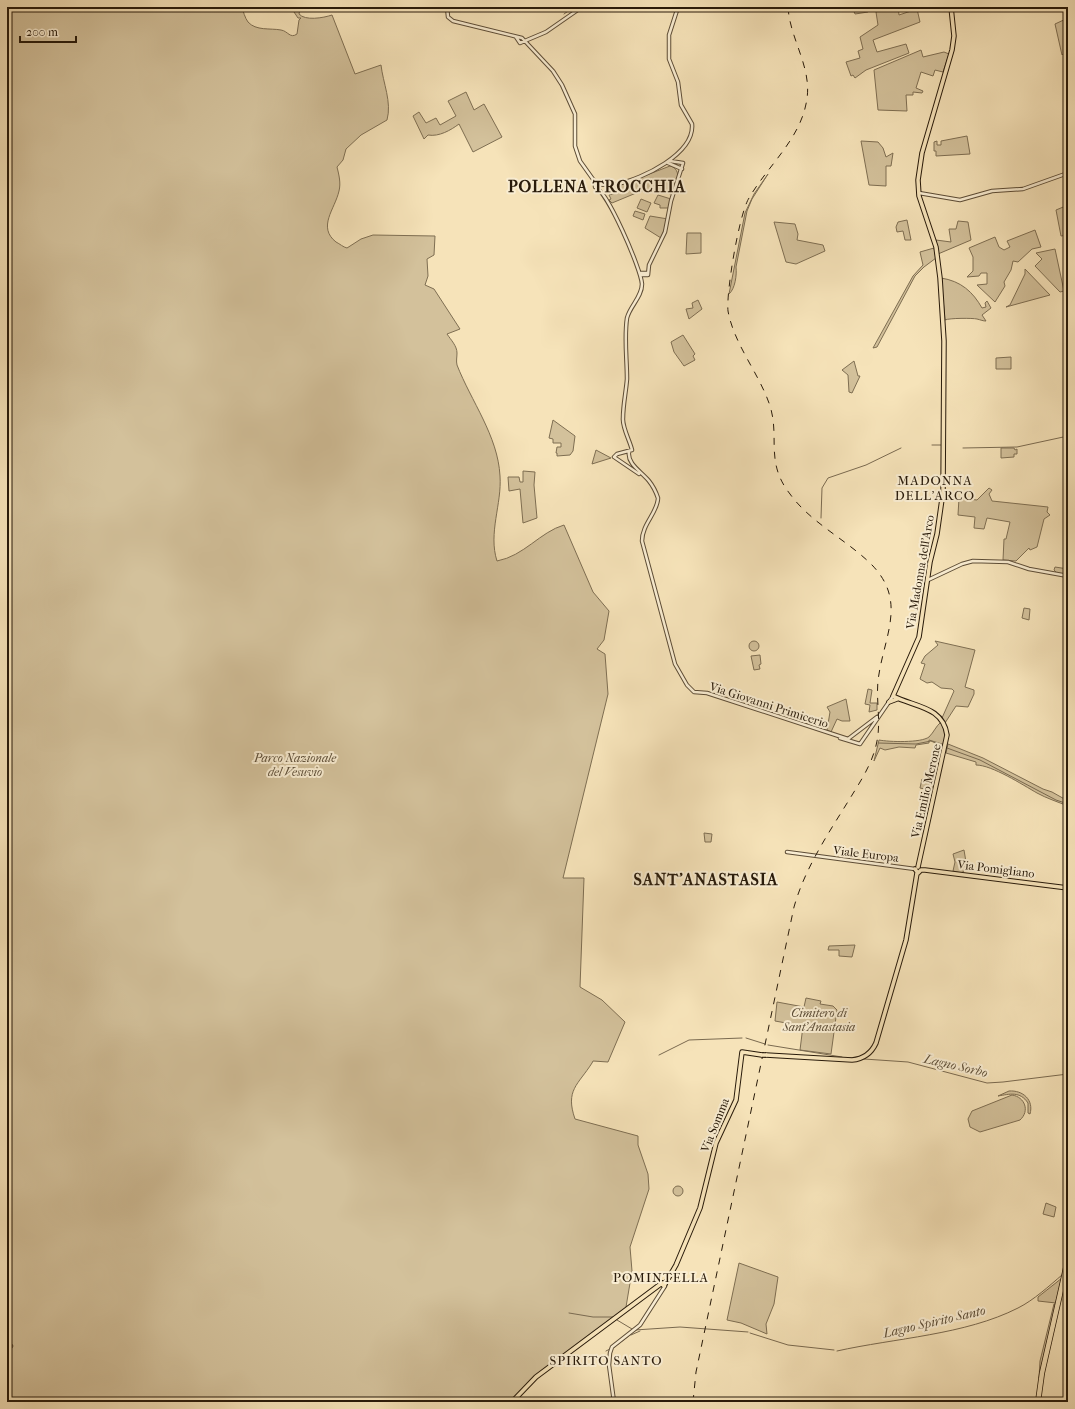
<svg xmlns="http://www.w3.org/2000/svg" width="1075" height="1409" viewBox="0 0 1075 1409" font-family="'IM FELL French Canon',serif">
<rect width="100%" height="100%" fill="#f6e3b9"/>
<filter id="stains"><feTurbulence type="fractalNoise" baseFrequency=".005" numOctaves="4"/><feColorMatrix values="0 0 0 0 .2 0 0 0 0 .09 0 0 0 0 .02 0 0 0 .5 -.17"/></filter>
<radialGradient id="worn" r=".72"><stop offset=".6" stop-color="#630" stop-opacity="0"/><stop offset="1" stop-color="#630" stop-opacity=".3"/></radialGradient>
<path fill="#d3c19b" stroke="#7e6e52" d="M7,7H242C243,11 245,18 248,22C256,31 270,28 281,30C288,31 290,39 297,34L299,20L301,18H298L292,9L298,7H312L311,10L300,9L299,14C305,21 323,18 332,15L355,74L381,65C383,83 392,102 387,120L361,135L346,149L343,160L337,167C339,175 341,183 339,191C335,209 317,227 336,242C340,244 343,247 347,248L361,239L373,235L435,236L434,255L427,259L428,276L425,285L434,289L460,329L447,334C451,340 457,346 457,353C457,357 456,361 457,365C471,401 498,436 500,476C502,504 488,533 497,561C524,556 540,532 564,525L593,592L609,611L604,640L597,649L605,654L608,694L563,878H584L580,987L602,1000L625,1022L608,1062L593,1061L592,1063C578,1085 565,1090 575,1119L638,1136V1145L648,1174L649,1189L630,1247L632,1271L625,1313L534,1379L512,1402H7Z
M852,7H868L869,8L868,12L855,14Z
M889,7H898L899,15L917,9L920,22L873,40L877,52L906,44L909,53L866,70L855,78L853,75L851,76L846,62L860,58L858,51L863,49L860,37L878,25L876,12Z
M1068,18V49L1062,55L1055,24Z
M921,50L923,57L944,52L949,54L943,72L935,70L933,76L921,72L916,88L923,91L922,93L913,92V95H906L907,111L878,110L874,70Z
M466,92L474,110L484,104L502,137L473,152L459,124C451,130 439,137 428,135L424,139L413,116L419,112L426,123L436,118L440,125L456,116L448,101Z
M967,136L970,154L936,156V151H934V142L937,141V145H941V141Z
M861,141L878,142L883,148L886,157L893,153L891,166H886V186L869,185Z
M670,166C683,169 677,187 671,194L652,190L641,191L612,203L609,200L611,199L609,195L616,193L615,185L626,183Z
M768,174L752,199L747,211L736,267C737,275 735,289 729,294L745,213L754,194Z
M658,195L671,199L669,208H660V205L654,203Z
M641,199L651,203L647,212L637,208Z
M1068,205V235L1061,236L1056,210Z
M635,211L645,214L643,220L633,216Z
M650,216L668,219L661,238L645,228Z
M907,220L911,240H905L903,231L897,232L896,227L898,222Z
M958,221L968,222L971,240L938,254L936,240L951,242L949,229H956Z
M774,222L795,224L798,234L797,240L823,245L825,251L796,264L786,262Z
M1035,230L1041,247L1032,249L1018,262L1013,261L1011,270L1004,282L1005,286L995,302L977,285L987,284V273H981L979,276L967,277L973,271V257L969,248L995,237L999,247L1004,250L1010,247L1007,241Z
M687,233H701V253L686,254Z
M934,248L936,258L924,267L915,276L877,347L873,348L913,276L923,265L920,252Z
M1055,249L1064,291L1060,292L1035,266L1042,259L1036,253Z
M1025,269L1050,295L1006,307L1010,305L1025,274Z
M941,278C961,281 973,292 982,308L986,307L985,303L987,301L991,308L982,315L986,321C983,321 981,320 977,319C973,318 949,318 945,320Z
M698,300L702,309L689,319L686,309L693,308L692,303Z
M683,335L695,354L693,356L695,360L684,366L674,352L671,342Z
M1011,357V369H996V358Z
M854,361L858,376H860L852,393L849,392L848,375L842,370Z
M553,420L575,436L573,451L570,455L557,456V453H556L557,447H561V443H553V439L549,438Z
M1001,448H1014L1015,450L1017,449V454H1014V457L1001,458Z
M596,450L611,458L592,464Z
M523,471L535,472L534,485L537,518L523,523L520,489L509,491L508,477H519L520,482H523Z
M989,488L992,490L989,494L992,501L1048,507L1047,512L1050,515L1044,519L1037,547L1030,550L1029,548L1016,561L1003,560L1004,539H1006L1010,522L987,518L984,529L974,528L975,517L958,515L959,498L977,500Z
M1055,567L1068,569V575L1057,573L1054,570Z
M1024,608L1030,609L1029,620L1022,618Z
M749 646a5 5 0 1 1 10 0a5 5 0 1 1-10 0Z
M935,641L975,650L965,687L974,690V694L968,707L956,706L945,723L942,718L954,691L952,689L941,688L932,682L927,683L920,679L925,664L921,663L925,656L938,645Z
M760,655L761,664L759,665L760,669L754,670L751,656Z
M868,689L872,690L870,703H877V710L869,712L870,705L865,704Z
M846,699L850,721H842L837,719L831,732L827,730L830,712L827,707Z
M941,722L945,732V745L929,740V743L916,745L915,748L899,747L885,750L880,748L874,761L879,740C889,742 921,743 929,737C934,732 936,726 941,722Z
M948,744L983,758L1043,789L1052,792L1068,801V806C1058,802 1046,798 1037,793C1023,785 992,765 976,765V762L946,753Z
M922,779L936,782L934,791L920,788Z
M704,833L712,834L711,842H705Z
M964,850L966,862L964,871L961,873L953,871L955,862L953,854Z
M855,945L852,957L839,956V950H828L829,946Z
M806,998L821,1001L820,1004L833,1006L837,1010L831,1054L800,1050L803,1026L775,1021L777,1002L804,1007Z
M1009,1091C1023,1090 1034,1100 1030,1114L1028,1113V1103C1020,1091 1010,1094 998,1096Z
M1012,1095C1025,1097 1030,1111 1020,1120L980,1132L970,1127L968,1119L972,1111Z
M673 1191a5 5 0 1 1 10 0a5 5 0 1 1-10 0Z
M1046,1203L1056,1207L1054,1217L1043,1214Z
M739,1263L778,1277L774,1304L766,1324L767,1334L741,1323L727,1320Z
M1062,1278L1056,1303L1038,1301V1297Z
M1054,1304H1056L1039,1378L1040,1361Z"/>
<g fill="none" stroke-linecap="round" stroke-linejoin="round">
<path stroke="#7a6a50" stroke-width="1" d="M564,14L574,7
M932,445H941
M963,448L1017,447L1068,436
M821,518L822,488L828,478L866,465L901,448
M878,743L916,744L931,741L942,746
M947,748L980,760L1056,800L1068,804
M746,1038L765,1044
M768,1045L842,1057
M659,1055L689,1040L742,1038
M847,1058H852
M864,1059L908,1062L987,1083L1003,1082L1068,1074
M569,1313L593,1317H614
M617,1320L632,1329
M635,1330L680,1327L748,1332
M750,1333L788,1345L834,1350
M631,1335L640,1331
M613,1348L630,1335
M606,1351L610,1349
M837,1351C895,1338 965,1335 1018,1308C1034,1300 1049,1286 1062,1275"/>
<defs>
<path id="minor" d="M447,7L448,17L453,21L522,38L553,71L562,85L575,114V146L580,161L595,182
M516,37L520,43L546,32L582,7
M668,163L682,169
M595,181V187C607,190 641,269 642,284C642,297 630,306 627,318C624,338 627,359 627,379C626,392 623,405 623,418C622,427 630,441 632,450L617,454L614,457L639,474
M596,185C602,184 610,185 617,184C642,179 695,154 692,124L681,105L678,82L669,59V35L678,7
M919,193L960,200L992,191L1023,189L1068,173
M641,273H648
M641,275H648L649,265L665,232L671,201L683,163L670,161
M629,452C627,464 642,472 649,481C653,486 656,492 658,498C658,512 642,524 642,541L675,664L687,685L694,692L707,693L848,739
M928,580L962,564L973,561L1008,562L1029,569L1068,576
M840,738L860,744L893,696
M848,739L877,717
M787,852L915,869
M7,1343L11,1346L7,1351
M614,1402L609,1365L610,1353L612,1347L640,1325L665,1286"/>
<path id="major" d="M889,702L897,699
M918,867L947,735C943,706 914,707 893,696L919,637L930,562L937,534L943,492L944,341L940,278L936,247L919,196L918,180L922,153L952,50L954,36L951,7
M915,869L918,873L921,870H925L1068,888
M766,1055L852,1060C863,1059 871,1054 876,1043L906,940L917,873
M663,1283L662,1284L664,1286L676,1265L700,1208L716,1143L736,1100L742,1052L762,1055
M512,1402L536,1377L662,1283"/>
<path id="highway" d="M1038,1402L1042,1373L1068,1259"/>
</defs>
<use href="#minor" stroke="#5c4c36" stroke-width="4.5"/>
<use href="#major" stroke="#281a0a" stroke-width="5.5"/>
<use href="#highway" stroke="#281a0a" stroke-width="6"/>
<use href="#minor" stroke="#f9edd2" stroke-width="2.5"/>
<use href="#major" stroke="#f6e3b9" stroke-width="3.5"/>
<use href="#highway" stroke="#f6e3b9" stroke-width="4.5"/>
<path stroke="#281a0a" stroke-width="1" stroke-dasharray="7 7" stroke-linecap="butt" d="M693,1402L696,1372L794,907C805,868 828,834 849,800C860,782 873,763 877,741C881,721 876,701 878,681C883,637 909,601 870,563C845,539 810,522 790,494C764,461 781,436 769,403C758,372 734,344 728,311C726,293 739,214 749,198C767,167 799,140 806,104C814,69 790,41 788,7"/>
<defs>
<path id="major-bridge" d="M762,1055H766"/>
</defs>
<use href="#major-bridge" stroke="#281a0a" stroke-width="5.5" stroke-linecap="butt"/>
<use href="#major-bridge" stroke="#f6e3b9" stroke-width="3.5"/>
</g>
<g text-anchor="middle" stroke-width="4" stroke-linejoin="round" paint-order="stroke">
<g font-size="12" fill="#281a0a" stroke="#f9edd2">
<text transform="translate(920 572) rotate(-80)" y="4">Via Madonna dell'Arco</text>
<text transform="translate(769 705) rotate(18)" y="4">Via Giovanni Primicerio</text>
<text transform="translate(926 791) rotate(-77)" y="4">Via Emilio Merone</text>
<text transform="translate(866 854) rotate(7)" y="4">Viale Europa</text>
<text transform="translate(996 869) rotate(7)" y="4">Via Pomigliano</text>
<text transform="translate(715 1125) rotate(-68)" y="4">Via Somma</text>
</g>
<g font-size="12" font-style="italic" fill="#5b4c36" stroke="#f9edd2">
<text x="295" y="762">Parco Nazionale<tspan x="295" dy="14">del Vesuvio</tspan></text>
<text x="819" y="1017">Cimitero di<tspan x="819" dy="14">Sant'Anastasia</tspan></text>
</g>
<g font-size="13" letter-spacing="1" fill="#281a0a" stroke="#f9edd2">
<text x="935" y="485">MADONNA<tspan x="935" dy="15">DELL'ARCO</tspan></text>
<text x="661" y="1282">POMINTELLA</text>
<text x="606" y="1365">SPIRITO SANTO</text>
</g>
<g font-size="13" font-style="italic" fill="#5e4f38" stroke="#f9edd2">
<text transform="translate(956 1065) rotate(13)" y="5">Lagno Sorbo</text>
<text transform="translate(934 1321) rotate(-13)" y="5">Lagno Spirito Santo</text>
</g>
<g font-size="16" font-weight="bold" letter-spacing="1" fill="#281a0a" stroke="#f9edd2">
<text x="597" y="192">POLLENA TROCCHIA</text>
<text x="706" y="885">SANT'ANASTASIA</text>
</g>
</g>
<rect width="1075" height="1409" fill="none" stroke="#f6e3b9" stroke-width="24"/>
<rect x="8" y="8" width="1059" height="1393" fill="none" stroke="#281a0a" stroke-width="2"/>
<rect x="12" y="12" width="1051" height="1385" fill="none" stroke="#281a0a"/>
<path d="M20 36v6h56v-6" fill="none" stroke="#281a0a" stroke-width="2"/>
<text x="26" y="36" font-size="12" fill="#281a0a" stroke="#f9edd2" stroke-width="3" paint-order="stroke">200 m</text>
<rect width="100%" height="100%" filter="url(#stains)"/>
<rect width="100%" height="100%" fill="url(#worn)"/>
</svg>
